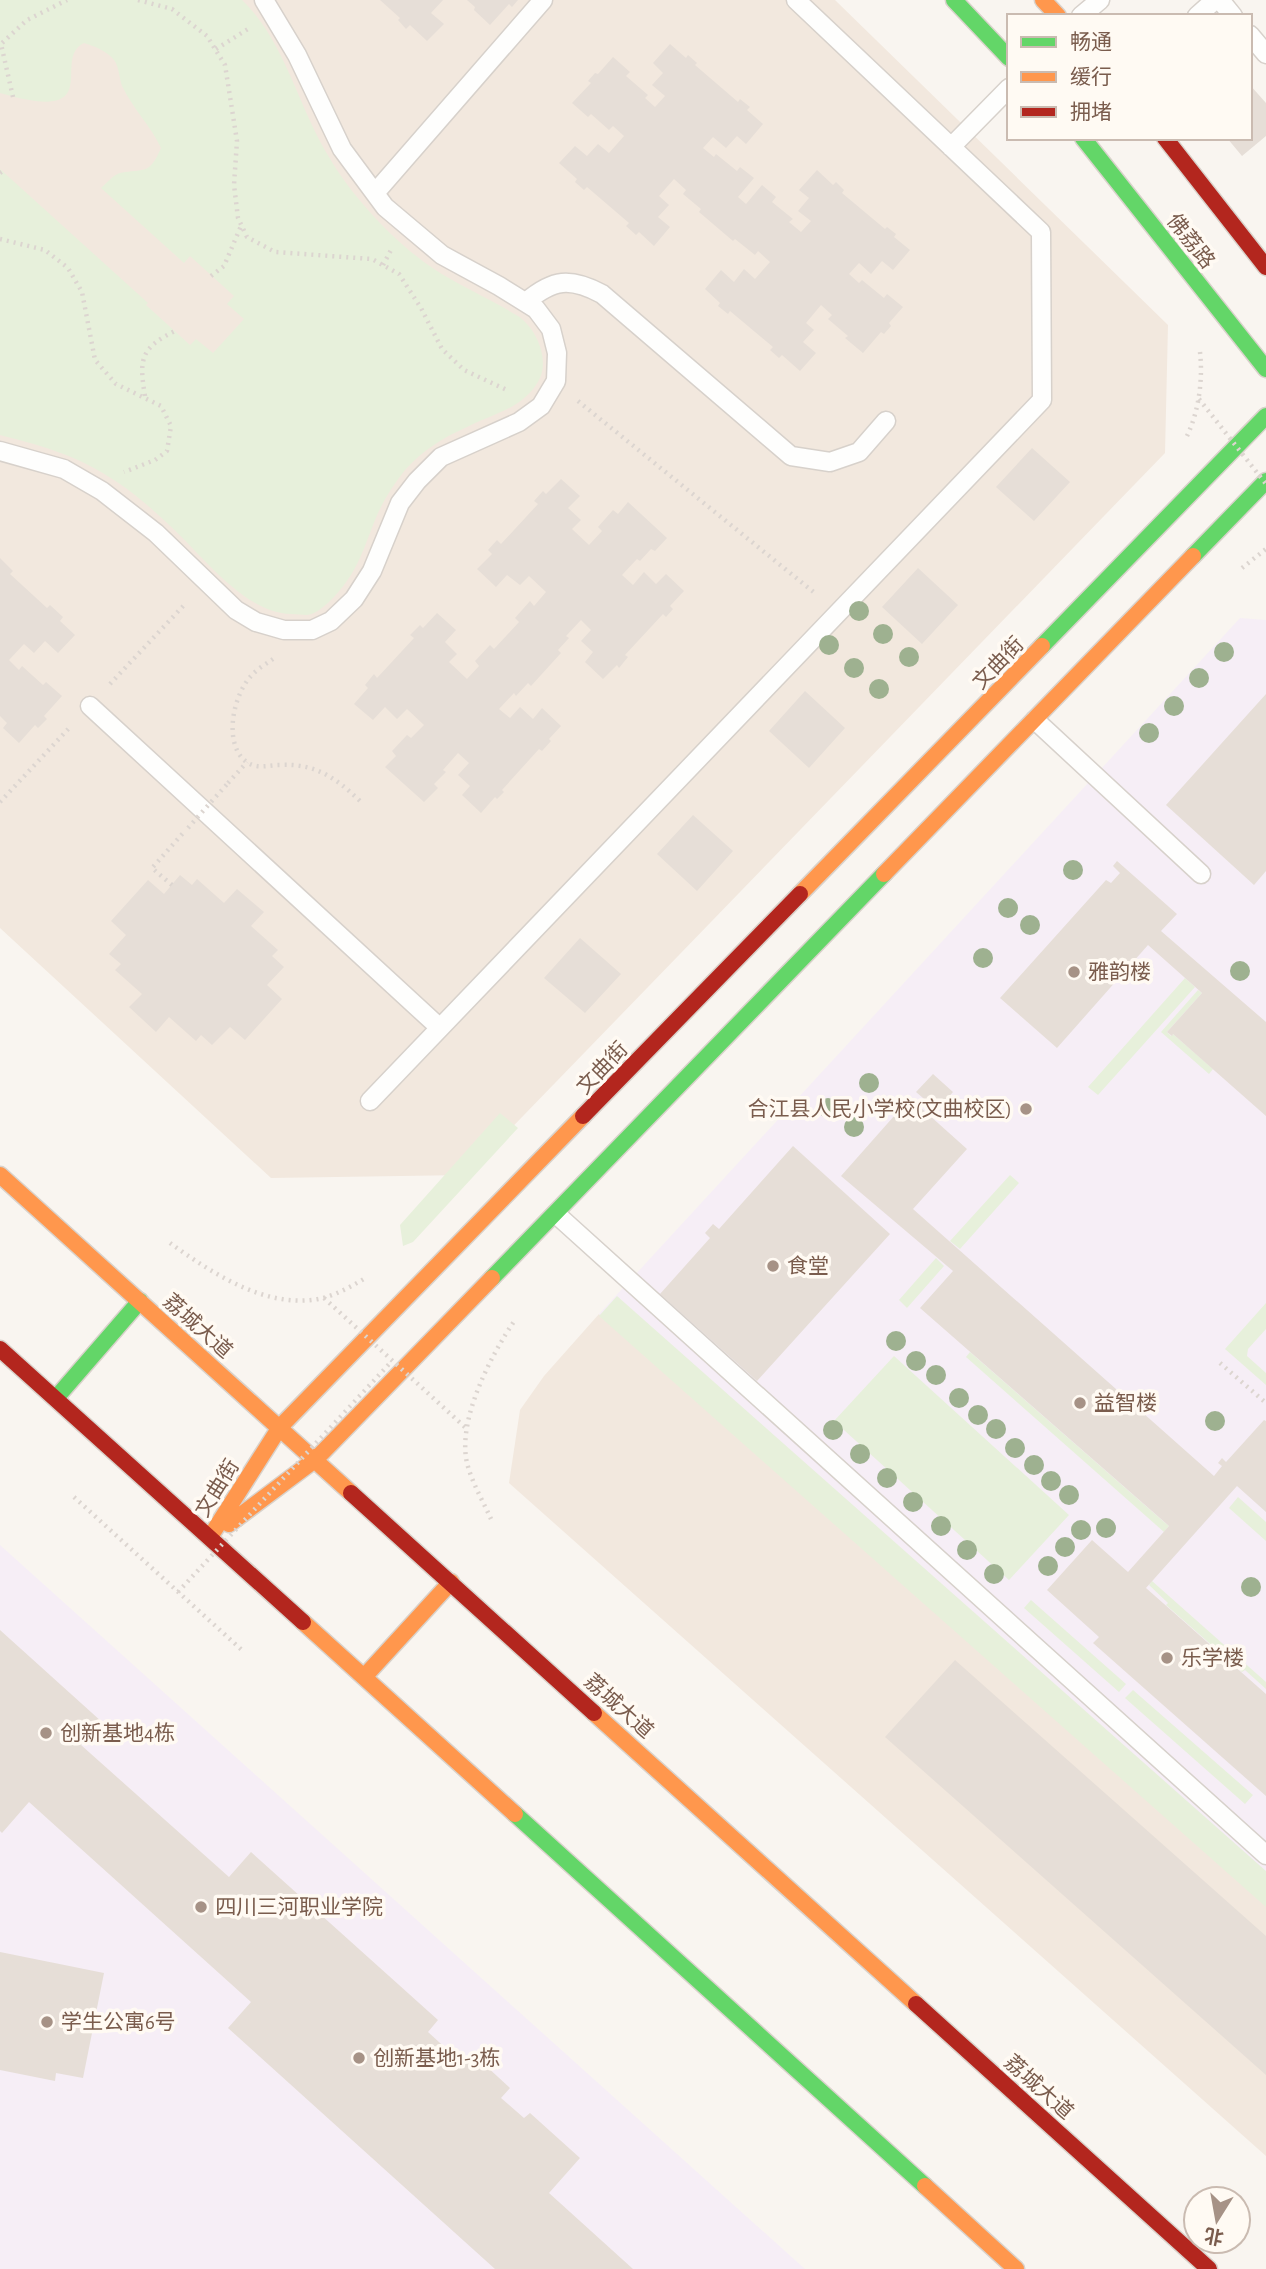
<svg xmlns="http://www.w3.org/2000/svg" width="1266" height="2269" viewBox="0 0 1266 2269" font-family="'Alegreya Sans','Noto Sans SC',sans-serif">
<rect width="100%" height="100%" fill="#f9f5f0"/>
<path fill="#f2e8de" d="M0,0H835L1168,325L1165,453L466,1175L271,1178L0,928Z
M599,1314L1266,1905V2156L509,1483L520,1410L544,1376Z"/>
<path fill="#f6eef6" d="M1240,618L1266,620V1905L599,1314Z
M0,1545L805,2269H0Z"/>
<path fill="#e7f0db" d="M0,0H242C285,41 298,107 329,157C352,197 396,244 434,269C460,286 490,299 518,316C536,328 550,359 539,380C523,409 492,414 465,428C442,438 422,451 405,470C393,485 382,502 375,520C362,553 356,576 329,602C323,607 316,614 307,615C302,615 296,614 291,614C243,613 200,552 166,522C151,508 134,493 117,482C77,455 46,447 0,435V169L148,303L146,305L190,345L196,339L213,353L244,319L227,304L234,296L190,256L184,263L101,188C107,183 113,175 120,173C144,168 149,176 161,148C151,126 133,109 122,86C119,78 119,66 114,60C107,51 94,46 84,43C50,59 109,125 0,93Z
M1185,978L1195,987L1098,1095L1088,1087Z
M1198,990L1202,993L1167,1032L1171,1036L1173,1034L1213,1069L1209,1074L1161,1032Z
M500,1113L518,1128L413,1242L403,1246L400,1225Z
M1010,1175L1019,1183L960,1249L950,1241Z
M936,1258L944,1266L907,1308L899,1300Z
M617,1296L1266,1871V1907L599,1316Z
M1266,1303V1329L1248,1349L1247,1356L1266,1373V1385L1225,1349Z
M970,1352L1163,1521L1169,1526L1164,1532L966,1357Z
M894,1356L1069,1515L1009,1580L834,1421Z
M1238,1497L1266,1522V1541L1229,1508Z
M1152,1581L1266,1682V1689L1245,1670L1242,1672L1166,1605L1168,1603L1149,1585Z
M1031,1600L1126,1684L1119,1692L1024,1608Z
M1133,1690L1253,1795L1245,1804L1125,1698Z"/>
<path fill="#e6ded7" d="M380,0H443L431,13L444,24L427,41L410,25L406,29L398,20L400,18Z
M467,0H518L512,7L509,4L490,25L474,10L475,7Z
M670,44L686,58L688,55L697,63L695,65L738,102L740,99L750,107L747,110L763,124L746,144L737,136L726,148L713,137L703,148L714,157L716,154L737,171L740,167L754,178L738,197L746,204L762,185L776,197L772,202L793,219L789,222L801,232L811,221L798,211L809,198L799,190L817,170L833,185L836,182L844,190L842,193L885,229L887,227L896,234L894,237L910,250L893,270L882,261L871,274L859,263L849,274L859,283L862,280L884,298L887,294L903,307L889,323L891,326L884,334L881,332L863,353L845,338L848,336L828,319L832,315L821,305L806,323L814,330L803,342L816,353L800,371L782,355L779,358L770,350L773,347L730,311L728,314L718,306L720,303L705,289L721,270L734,282L744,269L755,279L770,262L758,251L755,255L735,239L733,241L699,212L701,209L683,194L686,190L674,179L659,196L669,205L658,217L670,227L654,246L639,232L636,235L626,226L629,223L587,187L584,190L575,182L577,179L559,163L575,146L587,156L598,144L609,153L624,136L613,126L609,130L591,114L588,117L572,103L591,83L588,81L595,73L598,74L613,57L630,72L626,76L648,95L645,98L655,107L665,96L652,85L663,73L653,63Z
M1250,85L1266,103V136L1242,156L1227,138H1250Z
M1032,448L1070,482L1034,521L996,487Z
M561,479L580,496L568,508L581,520L572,529L589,545L602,531L598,527L613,510L618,514L628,502L667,538L655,551L651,549L640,561L637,559L622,575L633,585L644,572L656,584L666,574L684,591L670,606L673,609L666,617L663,614L625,655L628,657L619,668L617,665L603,679L585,662L593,652L581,641L591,630L581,620L566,636L569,638L558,650L561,653L531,686L528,683L516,696L514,693L499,709L510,718L520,707L533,719L542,708L561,726L549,739L551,741L542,751L539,749L502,790L504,792L497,799L495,797L481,813L462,795L470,786L458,775L469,763L458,753L443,770L446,772L434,784L438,788L424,802L385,767L396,756L392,751L407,735L411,738L424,725L407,709L397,719L385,707L373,720L354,704L368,688L365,685L374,674L377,678L414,638L410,635L420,625L423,628L437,613L456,630L445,642L457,654L449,662L467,679L479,666L475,661L490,645L494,649L519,622L515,618L530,601L534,606L546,592L529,576L520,585L507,575L496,587L477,569L492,554L488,550L497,540L501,544L538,504L534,501L543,491L546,494Z
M0,558L13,571L10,574L47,608L50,605L63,617L60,621L75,635L58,653L45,641L34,653L24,644L9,660L19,670L22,666L43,685L46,682L62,696L44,716L47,719L38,728L35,725L19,743L3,728L7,723L0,716Z
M918,568L958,605L922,644L882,607Z
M805,691L845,728L809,768L769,731Z
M1266,694V871L1254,885L1166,805Z
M693,815L733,851L697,891L657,854Z
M1117,861L1177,914L1161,931L1266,1022V1116L1173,1034L1172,1036L1167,1032L1202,993L1148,945L1057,1048L1000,998L1106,880L1111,883L1120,873L1113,866Z
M180,875L192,885L197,879L224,903L237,889L264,912L251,926L278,950L272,956L284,967L267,985L282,999L245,1040L230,1027L212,1045L201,1035L196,1041L169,1017L156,1032L129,1007L142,994L115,970L121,964L109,954L126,935L111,921L148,880L164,894Z
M580,938L621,974L585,1013L544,978Z
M933,1074L953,1092L937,1110L916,1092Z
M910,1098L967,1149L913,1209L1214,1476L1222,1466L1218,1463L1222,1458L1226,1462L1264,1420L1266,1421V1512L1237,1486L1146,1588L1266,1694V1796L1093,1643L1099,1637L1047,1590L1092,1540L1128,1572L1169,1526L920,1308L953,1271L841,1176Z
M793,1146L890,1234L757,1381L660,1294L710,1238L705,1233L713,1224L719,1229Z
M0,1630L102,1722L81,1745L229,1877L251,1852L438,2020L428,2032L462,2063L472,2053L510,2088L501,2098L524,2118L530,2113L580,2158L549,2193L633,2269H495L228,2028L251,2002L29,1802L2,1833L0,1831Z
M955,1660L1266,1936V2075L885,1737Z
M0,1952L104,1973L83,2078L56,2073L55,2081L0,2070Z"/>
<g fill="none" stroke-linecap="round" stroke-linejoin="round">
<defs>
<path id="lane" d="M1220,0L1233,16
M1081,16L1100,0
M1197,16L1215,0
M1250,35L1266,54
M951,147L1009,88
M375,193L543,0
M526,302C553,279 570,277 602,294L791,456L830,462L859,452L886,421
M0,451L64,469L102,491L156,533L236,610L256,622L284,630H312L331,621L354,599L372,571L400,503L417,481L441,457L519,422L541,406L556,381L557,353L551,329L536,309L499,286L442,255L385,207L342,149L297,55L264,0
M90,706L440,1028
M1035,720L1201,874
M370,1101L1042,400L1041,232L796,0
M556,1214L1266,1855"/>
<path id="fast" d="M954,0L1009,58
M1083,138L1266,369
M1193,556L1266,481
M1042,646L1266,416
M492,1278L884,874
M56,1398L140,1301
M515,1814L925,2186"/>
<path id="slow" d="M1043,0L1058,16
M884,874L1193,556
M800,894L1042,646
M0,1175L351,1493
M229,1524L316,1459L492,1278
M210,1537L280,1427L583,1116
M303,1622L515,1814
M364,1677L451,1582
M594,1713L916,2004
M925,2186L1016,2269"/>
<path id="jam" d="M1165,138L1266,267
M583,1116L800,894
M0,1349L303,1622
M351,1493L594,1713
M916,2004L1209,2269"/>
</defs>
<use href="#lane" stroke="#d7d1cb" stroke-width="21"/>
<use href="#fast" stroke="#d9d2cb" stroke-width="19"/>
<use href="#slow" stroke="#d9d2cb" stroke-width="19"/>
<use href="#jam" stroke="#d9d2cb" stroke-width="19"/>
<path stroke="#dcd5d0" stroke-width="4.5" stroke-dasharray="2 5" stroke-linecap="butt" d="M138,0L172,9L207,36L225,65L237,141L234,185L238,218L247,237L275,252L372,259L399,274L421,308L442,349L464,370L509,391
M216,49L248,29
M13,97L1,44L27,20L67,0
M0,173L3,171
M0,239L45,250L68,268L82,292L95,360L116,384L161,406L171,426L167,451L155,460L124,472
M383,265L391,250
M211,276L224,266L241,226
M145,396C139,360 140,348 175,331
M578,401L816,594
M1187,436C1199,411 1203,379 1200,352
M1242,568L1266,549
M273,659C266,664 257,669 251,676C233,695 222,746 248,763C259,769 269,765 280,765C315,763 336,778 360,801
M110,684L186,603
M228,783L247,762
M0,802L71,726
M172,885L152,868L185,831
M170,1243C212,1273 268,1311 323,1298C338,1294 354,1285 367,1277
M1220,1363L1266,1403
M74,1497L244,1652
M491,1519C483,1501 472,1483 467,1463C457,1420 491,1355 515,1320"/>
<use href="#lane" stroke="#fefefd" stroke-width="18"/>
<use href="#fast" stroke="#63d668" stroke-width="16"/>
<use href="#slow" stroke="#ff974d" stroke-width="16"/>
<use href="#jam" stroke="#b3261e" stroke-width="16"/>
<path stroke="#dcd5d0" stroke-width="4.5" stroke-dasharray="2 5" stroke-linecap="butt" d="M1199,399L1266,484
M188,828L228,783
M324,1298L467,1429
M178,1592L392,1361"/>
</g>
<g fill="#9eb190">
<circle cx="859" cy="611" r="10"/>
<circle cx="883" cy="634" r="10"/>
<circle cx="829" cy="645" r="10"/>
<circle cx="1224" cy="652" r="10"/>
<circle cx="909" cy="657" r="10"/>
<circle cx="854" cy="668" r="10"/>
<circle cx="1199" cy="678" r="10"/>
<circle cx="879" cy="689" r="10"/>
<circle cx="1174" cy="706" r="10"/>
<circle cx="1149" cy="733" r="10"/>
<circle cx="1073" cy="870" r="10"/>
<circle cx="1008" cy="908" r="10"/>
<circle cx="1030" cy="925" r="10"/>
<circle cx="983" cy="958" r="10"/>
<circle cx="1240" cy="971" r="10"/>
<circle cx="869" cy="1083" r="10"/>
<circle cx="828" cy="1108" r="10"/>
<circle cx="854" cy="1127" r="10"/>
<circle cx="896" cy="1341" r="10"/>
<circle cx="916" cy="1361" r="10"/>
<circle cx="936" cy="1375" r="10"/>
<circle cx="959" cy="1398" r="10"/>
<circle cx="978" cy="1415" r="10"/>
<circle cx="1215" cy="1421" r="10"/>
<circle cx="996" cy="1429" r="10"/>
<circle cx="833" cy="1430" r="10"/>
<circle cx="1015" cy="1448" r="10"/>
<circle cx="860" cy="1454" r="10"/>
<circle cx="1034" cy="1465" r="10"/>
<circle cx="887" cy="1478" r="10"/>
<circle cx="1051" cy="1481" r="10"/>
<circle cx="1069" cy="1495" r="10"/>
<circle cx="913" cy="1502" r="10"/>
<circle cx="941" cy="1526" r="10"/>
<circle cx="1106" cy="1528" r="10"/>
<circle cx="1081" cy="1530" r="10"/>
<circle cx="1065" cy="1547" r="10"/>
<circle cx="967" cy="1550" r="10"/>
<circle cx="1048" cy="1566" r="10"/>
<circle cx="994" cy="1574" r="10"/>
<circle cx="1251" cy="1587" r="10"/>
</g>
<g fill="#a69286" stroke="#fffaf3" stroke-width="2.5">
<circle cx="1074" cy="972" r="7"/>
<circle cx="1026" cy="1109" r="7"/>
<circle cx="773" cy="1266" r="7"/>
<circle cx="1080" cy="1403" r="7"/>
<circle cx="1167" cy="1658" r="7"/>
<circle cx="46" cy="1733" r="7"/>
<circle cx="201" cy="1907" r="7"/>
<circle cx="47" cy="2022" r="7"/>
<circle cx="359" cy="2058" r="7"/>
</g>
<g text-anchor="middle" stroke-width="7" stroke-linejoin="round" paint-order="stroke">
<g font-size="21" fill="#7a5c4d" stroke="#fffaf3">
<text transform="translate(1191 241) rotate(52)" y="7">佛荔路</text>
<text transform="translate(998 663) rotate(-46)" y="7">文曲街</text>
<text transform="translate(602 1068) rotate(-46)" y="7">文曲街</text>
<text transform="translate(198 1326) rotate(42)" y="7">荔城大道</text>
<text transform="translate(217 1488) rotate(-58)" y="7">文曲街</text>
<text transform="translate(619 1706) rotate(42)" y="7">荔城大道</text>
<text transform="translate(1039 2087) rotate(42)" y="7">荔城大道</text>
</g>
<g font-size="21" fill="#7a5c4d" stroke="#fffaf3" text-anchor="start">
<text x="1088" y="979">雅韵楼</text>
<text x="1012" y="1116" text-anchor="end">合江县人民小学校(文曲校区)</text>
<text x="787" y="1273">食堂</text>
<text x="1094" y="1410">益智楼</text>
<text x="1181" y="1665">乐学楼</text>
<text x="60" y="1740">创新基地4栋</text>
<text x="215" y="1914">四川三河职业学院</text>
<text x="61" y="2029">学生公寓6号</text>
<text x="373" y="2065">创新基地1-3栋</text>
</g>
</g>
<rect x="1007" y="14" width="245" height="126" fill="#fffaf3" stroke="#cabbb1" stroke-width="2"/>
<rect x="1021" y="37" width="35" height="10" fill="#63d668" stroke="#cabbb1" stroke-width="2"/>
<text x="1070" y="49" font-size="21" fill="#7a5c4d">畅通</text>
<rect x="1021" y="72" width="35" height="10" fill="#ff974d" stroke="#cabbb1" stroke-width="2"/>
<text x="1070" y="84" font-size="21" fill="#7a5c4d">缓行</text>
<rect x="1021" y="107" width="35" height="10" fill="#b3261e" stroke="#cabbb1" stroke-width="2"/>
<text x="1070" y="119" font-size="21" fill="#7a5c4d">拥堵</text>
<g transform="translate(1217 2220) rotate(191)"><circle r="33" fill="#fffaf3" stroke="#cabbb1" stroke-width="2"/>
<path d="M0-5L12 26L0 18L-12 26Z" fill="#a69286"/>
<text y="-10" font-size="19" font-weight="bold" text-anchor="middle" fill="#7a5c4d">北</text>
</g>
</svg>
